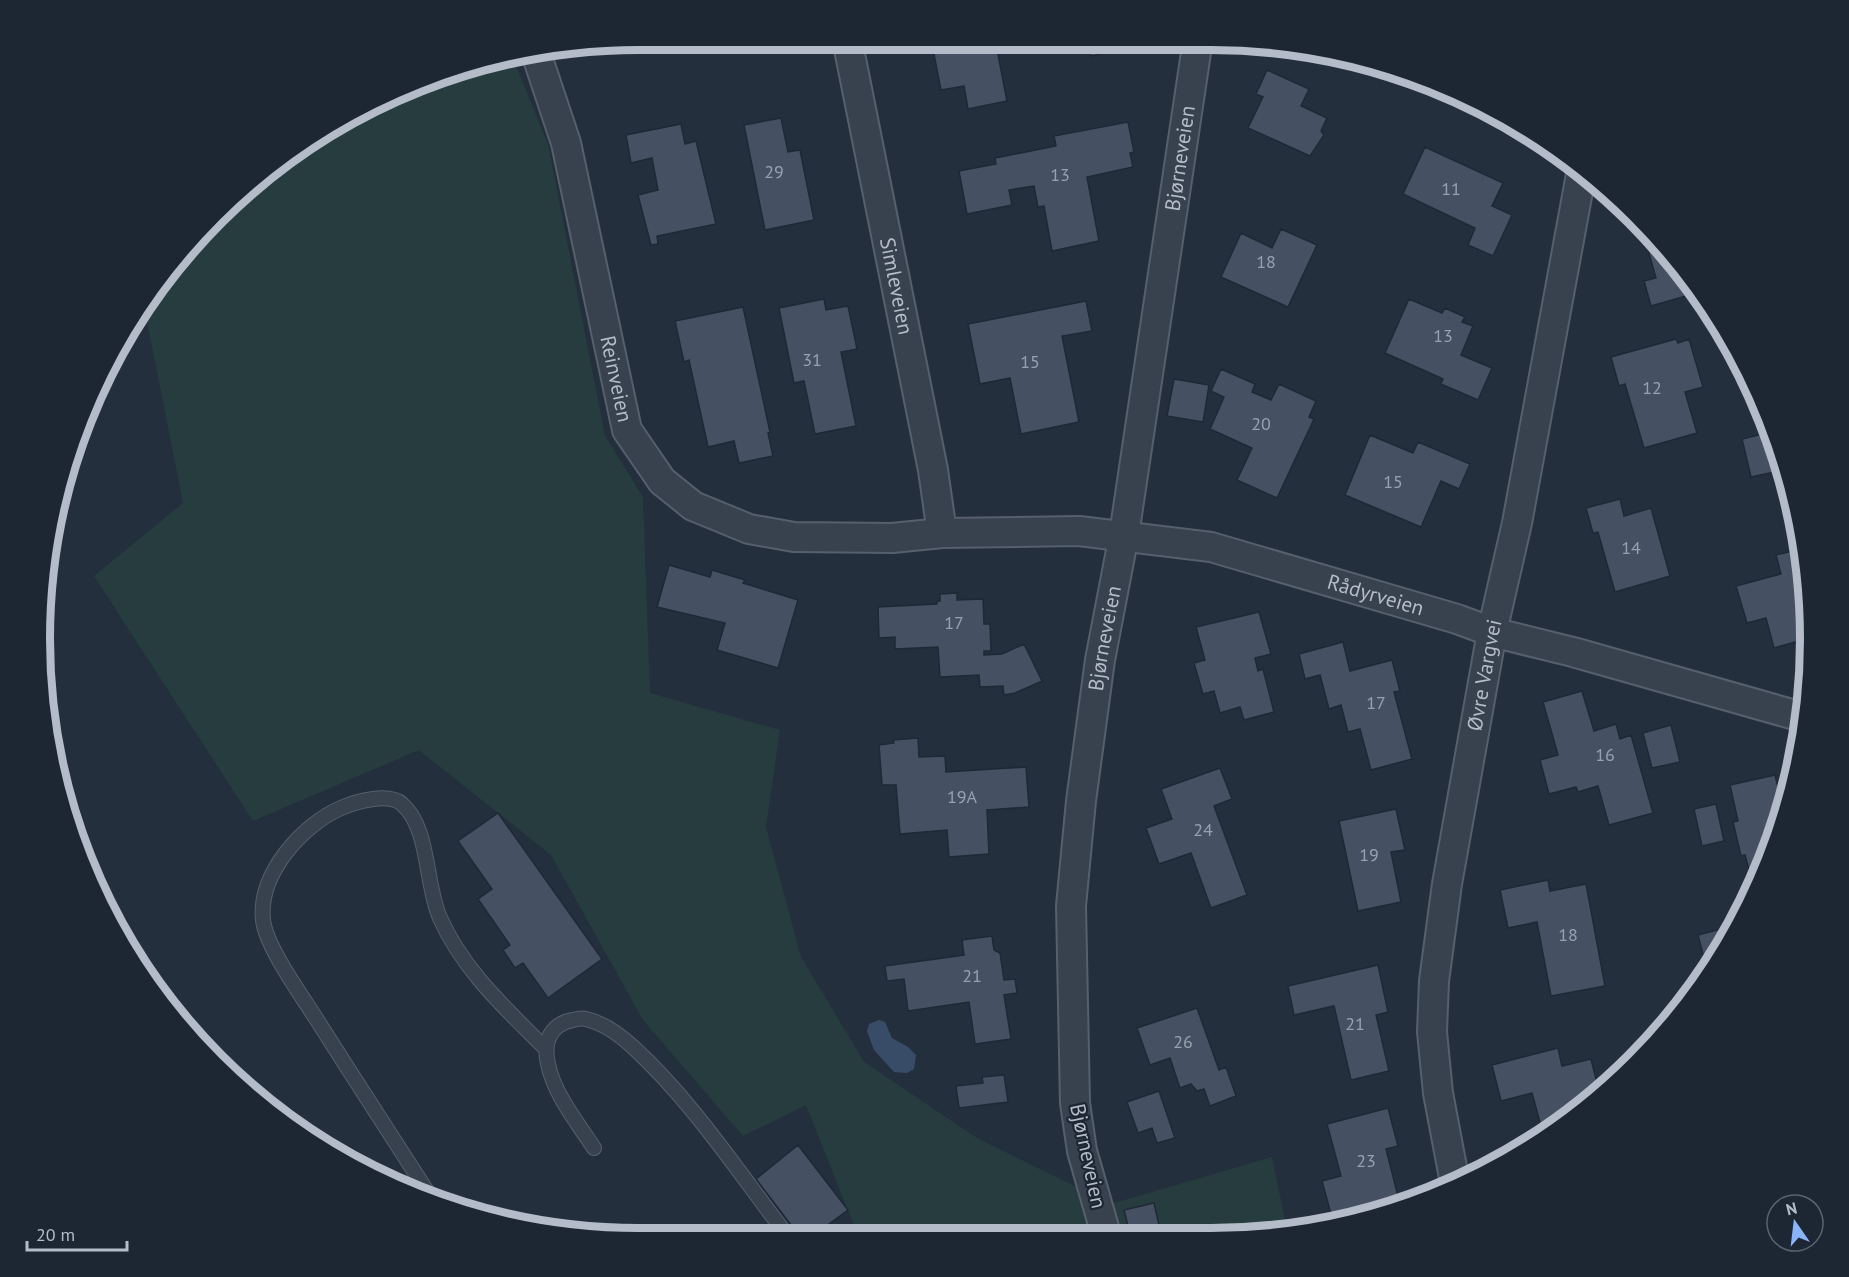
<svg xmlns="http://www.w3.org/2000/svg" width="1849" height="1277" viewBox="0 0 1849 1277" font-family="'PT Sans',sans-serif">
<rect width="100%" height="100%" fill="#242f3e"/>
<path fill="#263c3f" d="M512,56L548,144L605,436L643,497L650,693L780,730L766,827L801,957L864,1062L977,1138L1111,1204L1272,1157L1287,1230L1211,1238H859L806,1105L743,1136L643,1020L551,855L419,750L253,821L94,576L183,503L143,301L188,243L306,140L409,85L483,60Z"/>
<path fill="#394c67" d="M879,1020L885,1022L892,1038L908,1047L916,1055L914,1069L907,1073L894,1072L874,1050L867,1031L869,1024Z"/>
<path fill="#455162" stroke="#1f2835" stroke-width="1.5" d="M640,39L641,44L597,53L595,45Z
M931,39H995L1007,101L968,109L964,86L941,90Z
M1068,39H1136L1137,46L1091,56L1089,47L1064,53L1061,40Z
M1267,70L1309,89L1301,106L1327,118L1321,131L1324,135L1310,156L1248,128L1263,97L1256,94Z
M781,118L788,152L800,150L814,220L765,230L744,125Z
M1128,122L1134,152L1130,153L1133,167L1087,177L1099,241L1052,251L1044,206L1038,207L1034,186L1009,190L1012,205L967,214L959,171L996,164L995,158L1056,146L1054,136Z
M681,124L685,144L696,141L716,224L657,236L658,244L651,245L638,195L658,190L652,158L631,163L626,135Z
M1425,147L1503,183L1492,206L1512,215L1493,256L1468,245L1475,228L1403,194Z
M1640,222L1687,278L1682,280L1686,296L1651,306L1644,281L1656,278Z
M1281,229L1317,245L1288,307L1221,277L1241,233L1272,248Z
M824,299L826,310L848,306L857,349L841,352L856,426L815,434L804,381L794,383L779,308Z
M1409,299L1442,313L1445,308L1465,317L1462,322L1473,326L1461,355L1492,368L1478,400L1441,384L1443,379L1385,353Z
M1086,301L1092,331L1062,336L1079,422L1021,434L1010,378L980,384L968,324Z
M743,307L770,432L768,433L773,456L739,463L734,441L708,447L689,360L684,362L675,321Z
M1676,339L1678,343L1689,339L1703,387L1685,392L1697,433L1644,448L1625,384L1619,386L1611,357Z
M1221,369L1255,384L1252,392L1271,400L1279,384L1316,401L1309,417L1314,419L1277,498L1237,480L1252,448L1210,429L1224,397L1211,391Z
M1174,379L1209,385L1203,422L1167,416Z
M1771,432L1783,470L1751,477L1742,439Z
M1370,435L1413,453L1418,442L1470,464L1459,489L1441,481L1421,527L1345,495Z
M1620,499L1624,516L1651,508L1670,576L1615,592L1598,532L1593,533L1586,508Z
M1801,549L1810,638L1774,648L1766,618L1747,623L1736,586L1781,574L1776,555Z
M669,565L710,577L712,570L745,580L743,583L798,600L778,668L717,650L725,623L657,607Z
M957,593V600L983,599L984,624H990L991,651H984V655L1002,654L1024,644L1042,681L1015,693L1004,695L1003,686L980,687L979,675L940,677L938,647L895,649V637L879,638L878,607L937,604V601H940V594Z
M1259,612L1271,654L1255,658L1258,671L1263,669L1274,712L1244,720L1240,707L1220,713L1214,691L1203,694L1194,663L1205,660L1196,627Z
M1343,642L1350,671L1392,660L1400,691L1394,692L1412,759L1371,770L1360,729L1348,732L1341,705L1329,709L1320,675L1305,679L1299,654Z
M1582,691L1594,731L1616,724L1620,739L1631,735L1653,813L1609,825L1598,786L1578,792L1576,787L1549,794L1540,760L1558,755L1543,702Z
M1671,725L1680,762L1652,768L1643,733Z
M918,738L919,757L945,756L946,772L1026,767L1029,807L987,810L989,854L949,857L947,830L900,834L896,785H882L879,745L894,743L893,740Z
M1220,768L1232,799L1214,806L1247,895L1211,908L1191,853L1159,864L1146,828L1172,819L1161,789Z
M1775,775L1783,808L1764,868L1763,871L1750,874L1745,855L1741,856L1733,822L1738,821L1730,785Z
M1716,804L1724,841L1702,846L1694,809Z
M1396,809L1405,850L1391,852L1401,902L1358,911L1339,821Z
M498,813L602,959L548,998L523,963L515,968L503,950L510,945L478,899L492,889L458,841Z
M1548,880L1550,891L1586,884L1605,986L1551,996L1537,922L1508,928L1500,890Z
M1733,926L1715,960L1705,962L1698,935Z
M992,936L994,950L1000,953L1004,980L1015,979L1017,993L1004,995L1011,1039L975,1044L969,1002L908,1011L904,979L887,981L885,966L964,955L962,940Z
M1378,965L1388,1012L1376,1015L1389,1071L1351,1080L1334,1006L1294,1015L1288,986Z
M1197,1008L1219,1070L1226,1067L1236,1096L1210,1106L1204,1089L1197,1091L1191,1084L1180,1088L1170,1058L1150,1065L1137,1028Z
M1558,1048L1562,1066L1591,1059L1599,1091L1544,1137L1532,1093L1501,1101L1492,1065Z
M1004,1075L1008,1102L959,1108L956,1086L983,1083L982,1077Z
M1159,1091L1175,1138L1157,1143L1152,1128L1138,1133L1127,1102Z
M1388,1108L1398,1146L1386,1149L1399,1200L1356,1217L1350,1209L1331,1214L1322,1181L1341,1176L1327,1124Z
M798,1145L848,1210L810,1238H801L756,1179Z
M1154,1203L1162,1238H1131L1124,1210Z"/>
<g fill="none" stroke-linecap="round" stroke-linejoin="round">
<defs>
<path id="service" d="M594,1148C577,1122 554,1094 548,1064C543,1042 550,1024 573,1020C577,1019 582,1018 586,1019C603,1023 620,1035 633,1047C693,1102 739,1173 789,1238
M432,1199C394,1140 355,1080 317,1020C302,996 266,947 263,920C258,874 302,825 341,808C355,802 388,792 402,804C430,828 425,885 440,918C463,970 506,1009 545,1048"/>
<g id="minor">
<path id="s1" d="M847,39L933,470L942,533"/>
<path id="s2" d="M536,53L566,143L627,430L662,481L693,506L749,529L794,537L892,538L942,533L1079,531L1211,547L1457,619L1492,632L1573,652L1802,717"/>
<path id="s3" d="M1455,1183L1438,1093L1432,1032L1434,981L1447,884L1492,632L1517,523L1582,169"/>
<path id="s4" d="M1107,1238L1082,1151L1075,1103L1071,906L1081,801L1100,660L1124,535L1198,39"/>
</g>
</defs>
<use href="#service" stroke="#565f6c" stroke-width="16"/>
<use href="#minor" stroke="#565f6c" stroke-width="32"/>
<use href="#service" stroke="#38414e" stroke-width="14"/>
<use href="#minor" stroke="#38414e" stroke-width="28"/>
</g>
<g text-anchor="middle" stroke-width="4.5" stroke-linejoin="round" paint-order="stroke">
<g font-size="18" fill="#98a1af">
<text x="774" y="178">29</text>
<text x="1060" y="181">13</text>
<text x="1451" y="195">11</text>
<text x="1266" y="268">18</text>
<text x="1443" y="342">13</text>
<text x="812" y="366">31</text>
<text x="1030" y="368">15</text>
<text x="1652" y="394">12</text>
<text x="1261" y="430">20</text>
<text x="1393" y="488">15</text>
<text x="1631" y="554">14</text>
<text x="954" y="629">17</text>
<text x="1376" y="709">17</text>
<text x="1605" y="761">16</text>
<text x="962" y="803">19A</text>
<text x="1203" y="836">24</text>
<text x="1369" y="861">19</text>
<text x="1568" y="941">18</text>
<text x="972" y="982">21</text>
<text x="1355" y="1030">21</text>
<text x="1183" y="1048">26</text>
<text x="1366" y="1167">23</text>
</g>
<g font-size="21" fill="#b4bcc9" stroke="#1d2633">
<text dy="7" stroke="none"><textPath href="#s4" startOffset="1092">Bjørneveien</textPath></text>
<text dy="7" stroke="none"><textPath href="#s1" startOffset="252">Simleveien</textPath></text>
<text dy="7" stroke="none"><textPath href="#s2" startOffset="336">Reinveien</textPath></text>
<text dy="7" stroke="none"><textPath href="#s2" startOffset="1186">Rådyrveien</textPath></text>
<text dy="7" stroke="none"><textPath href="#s4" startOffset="606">Bjørneveien</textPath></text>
<text dy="7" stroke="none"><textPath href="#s3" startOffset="514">Øvre Vargvei</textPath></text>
<text transform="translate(1088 1156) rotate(78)" y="7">Bjørneveien</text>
</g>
</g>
<path d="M0 0H1849V1277H0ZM639 50H1211A589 589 0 0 1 1800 639V639A589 589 0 0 1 1211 1228H639A589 589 0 0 1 50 639V639A589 589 0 0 1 639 50Z" fill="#1d2633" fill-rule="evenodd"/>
<path fill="none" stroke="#b4bcc9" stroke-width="8" d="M639 50H1211A589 589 0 0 1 1800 639V639A589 589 0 0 1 1211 1228H639A589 589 0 0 1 50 639V639A589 589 0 0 1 639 50Z"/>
<g transform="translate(1795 1223) rotate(346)"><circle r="28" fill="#1d2633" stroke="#59626f" stroke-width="1.5"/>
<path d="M0-4.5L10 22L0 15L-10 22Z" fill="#8ab4f8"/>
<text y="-9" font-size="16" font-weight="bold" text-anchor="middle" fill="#b4bcc9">N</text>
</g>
<path d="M27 1241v9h100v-9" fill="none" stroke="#b4bcc9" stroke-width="3"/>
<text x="36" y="1241" font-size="18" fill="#b4bcc9" stroke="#1d2633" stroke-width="4.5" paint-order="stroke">20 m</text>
</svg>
